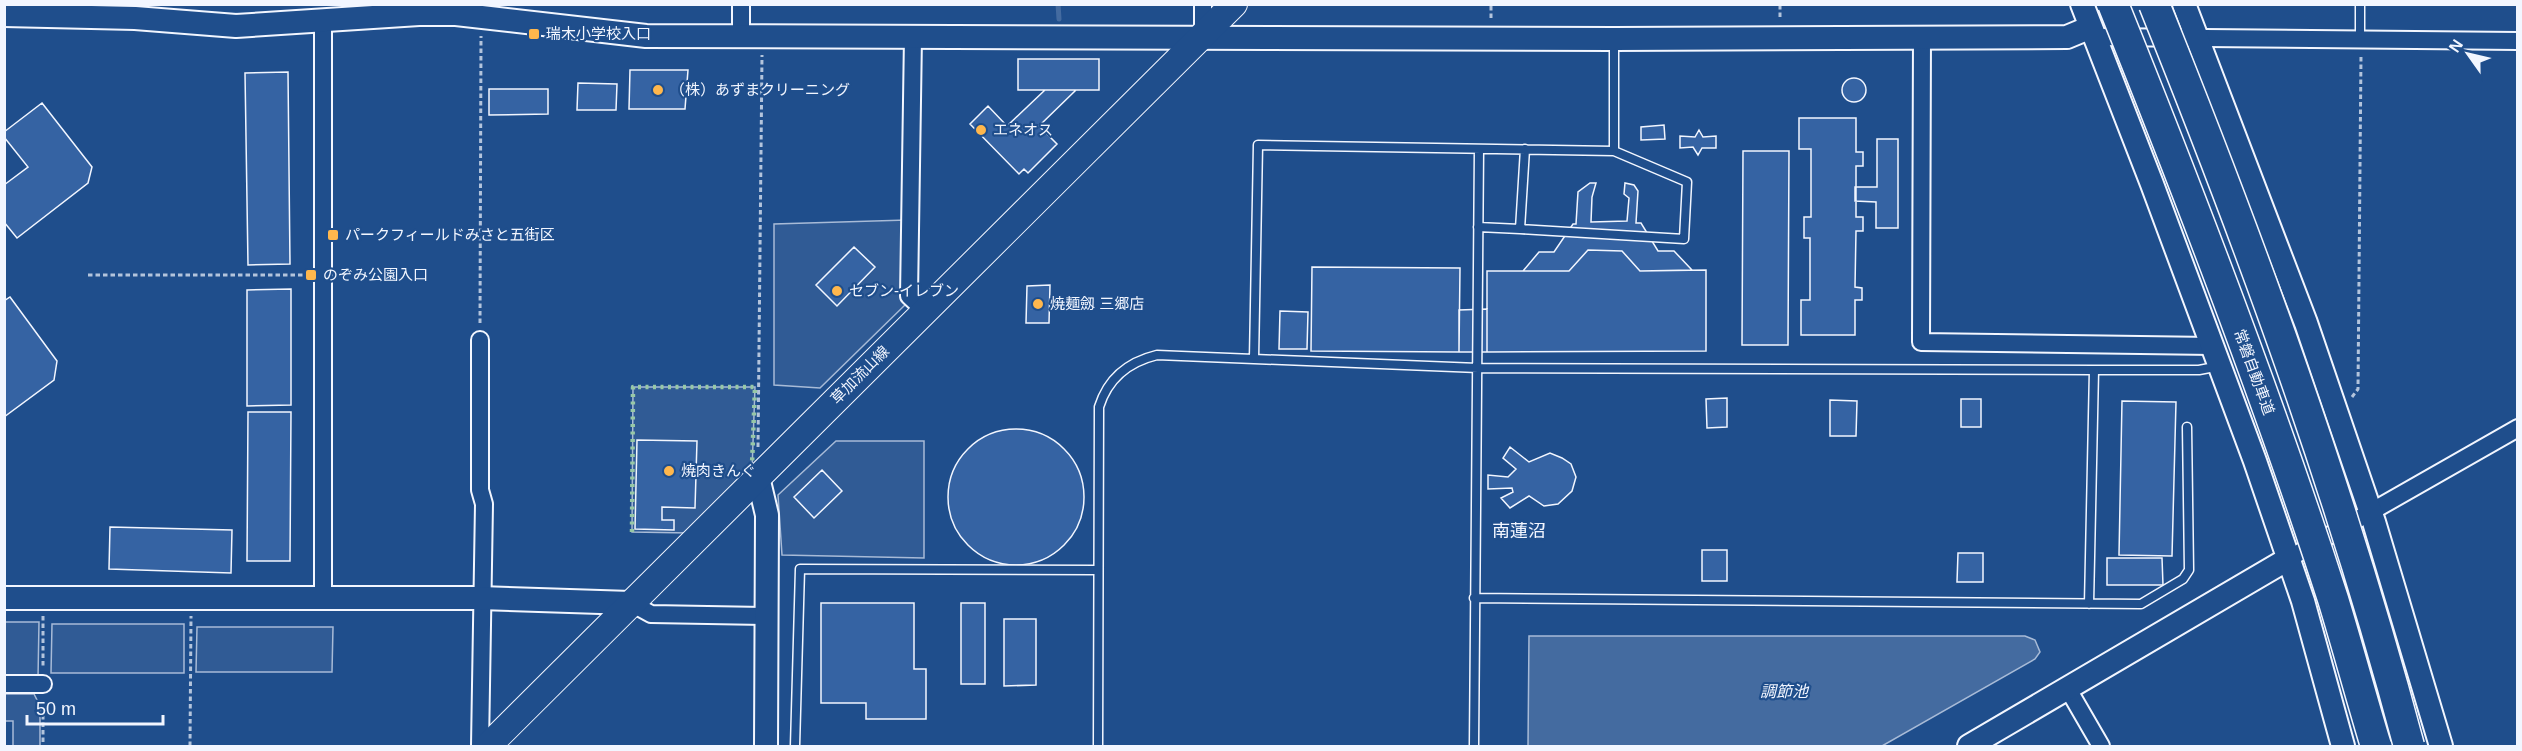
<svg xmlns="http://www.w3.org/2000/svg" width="2522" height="751" viewBox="0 0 2522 751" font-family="Helvetica,'Noto Sans JP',sans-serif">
<rect width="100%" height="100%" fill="#1f4e8c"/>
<path fill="#305b95" stroke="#a8bbd7" stroke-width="1.5" d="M907,220L905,305L820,388L774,385V224Z
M633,387H755L752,471L689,533L632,532Z
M836,441H924V558L782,555L778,495Z
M5,622H39L38,678H5Z
M52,624H184V673H51Z
M197,627H333L332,672H196Z
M4,694H34L40,706V746H13V721H5Z"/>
<path fill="#446ba0" stroke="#a8bbd7" stroke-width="1.5" d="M1529,636H2025L2035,640L2040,652L2035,659L1882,746H1528Z"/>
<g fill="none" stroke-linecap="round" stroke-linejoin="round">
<path stroke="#446ba0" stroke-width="5" d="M1058,4L1059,19"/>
</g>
<path fill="#3563a3" stroke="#f2f6ff" stroke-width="1.5" d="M1018,59H1099V90H1018Z
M630,70H688L685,109H629Z
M288,72L290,264L248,265L245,73Z
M1842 90a12 12 0 1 1 24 0a12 12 0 1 1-24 0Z
M578,83L617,84L616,110H577Z
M489,89H548V114L489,115Z
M1045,90H1076L1039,126L1057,144L1028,173L1024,169L1019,174L970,124L988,106L1007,126Z
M42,103L92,167L88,183L17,238L4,222V185L28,167L4,137V132Z
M1799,118H1856V152H1863V166H1856V217H1863V231H1856L1855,287L1862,288V300H1855V335H1801V300H1810V238H1804V217H1811V149H1799Z
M1664,125L1665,139L1641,140V127Z
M1699,130L1703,137L1716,136V148H1702L1698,155L1693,147L1680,148V136L1695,137Z
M1877,139H1898V228H1876V202L1855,201V187H1877Z
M1743,151H1789L1788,345H1742Z
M1590,183H1596L1592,197L1591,222L1627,221L1629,198L1624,194L1625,183L1634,185L1638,191L1636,223H1641L1658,251H1674L1692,270L1640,271L1622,251L1588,250L1569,271H1523L1539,252H1554L1573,224H1576L1578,192Z
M854,247L875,267L837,306L816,285Z
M1588,250L1622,251L1640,271L1706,270V351L1487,352V271H1569Z
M1312,267L1460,268L1459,352L1311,351Z
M1050,285L1049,323H1026L1027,286Z
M291,289V405L247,406V290Z
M10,297L57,361L54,380L4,417V301Z
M1487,309V352H1459V310Z
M1280,311L1308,312L1307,349H1279Z
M1727,398V427L1707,428L1706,399Z
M1961,399H1981V427H1961Z
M1830,400L1857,401L1856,436H1830Z
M2122,401L2176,402L2172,556L2119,555Z
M248,412H291L290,561H247Z
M948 497a68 68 0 1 1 136 0a68 68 0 1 1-136 0Z
M637,440L697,441L695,508L662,507V520H674V530L635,529Z
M1510,447L1529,462L1550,453L1562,458L1571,464L1576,477L1572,491L1558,504L1544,506L1529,496L1510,508L1501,498L1513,492L1512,488L1488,489V475L1508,477L1516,469L1503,458Z
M822,470L842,491L814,518L794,497Z
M110,527L232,530L231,573L109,569Z
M1702,550H1727V581H1702Z
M1958,553H1983V582H1957Z
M2107,558H2162L2163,585H2107Z
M821,603H914V669H926V719H866V703H821Z
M961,603H985V684H961Z
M1004,619H1036V685L1004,686Z"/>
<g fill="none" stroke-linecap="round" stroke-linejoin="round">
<defs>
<path id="lane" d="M1614,39V151
M2360,40V4
M1478,227L1520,229
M1254,359L1258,145L1614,151L1687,182L1684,239L1520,229L1525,149
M1474,598L2141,604L2183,579L2189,570L2187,427
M2089,604L2094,370
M795,746L800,569L1096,570
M1098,746L1099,407C1108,378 1128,362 1157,355L1478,368L2094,370H2199L2220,366
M1474,746L1479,149"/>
<path id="street" d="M1203,4V35
M741,35V4
M1922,35L1921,342L2212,346
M913,36L909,296L925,311
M2095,37L2518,41
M2288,559L2518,428
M323,599V21
M631,603L651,614L767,616
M4,684H43
M2068,689L2101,746
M480,746L484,504L480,490V340"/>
<path id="secondary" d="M2082,4L2152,184L2255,461L2303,601L2343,746
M2184,4L2306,323L2374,522L2441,746
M4,15L135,18L236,26L419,14H456L646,36L1614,39L2067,37L2091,27
M758,477L767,515L766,746
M4,598H480L631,603
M1969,746L2288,559"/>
<path id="primary" d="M488,746L1234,4"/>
</defs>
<use href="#lane" stroke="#f2f6ff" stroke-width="11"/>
<use href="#street" stroke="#f2f6ff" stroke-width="20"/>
<use href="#secondary" stroke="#f2f6ff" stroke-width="26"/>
<use href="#primary" stroke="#f2f6ff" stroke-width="28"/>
<path stroke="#b3c4dc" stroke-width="3" stroke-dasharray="4.5 3" stroke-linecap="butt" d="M1780,17V4
M1491,18V4
M88,275H308
M480,323L481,36
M2352,397L2358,389L2361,55
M758,447L762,55
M43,616V667
M43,700V746
M190,746L191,616"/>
<use href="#lane" stroke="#1f4e8c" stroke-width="8"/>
<use href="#street" stroke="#1f4e8c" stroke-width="16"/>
<use href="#secondary" stroke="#1f4e8c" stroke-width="22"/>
<use href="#primary" stroke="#1f4e8c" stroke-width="26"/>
<defs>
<path id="highway-bridge" d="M2113,4C2192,200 2268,398 2333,599C2348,648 2361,697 2376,746
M2154,4C2252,247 2342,494 2409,746"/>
</defs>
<use href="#highway-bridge" stroke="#f2f6ff" stroke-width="33" stroke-linecap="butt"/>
<use href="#highway-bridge" stroke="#1f4e8c" stroke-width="30"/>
<path stroke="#97c8a6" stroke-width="4.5" stroke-dasharray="3 4.5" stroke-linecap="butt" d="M632,532L633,387H755L752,465"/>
</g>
<g fill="#ffb74d" stroke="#1f4e8c" stroke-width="2">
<rect x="528" y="28" width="12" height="12" rx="3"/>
<circle cx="658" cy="90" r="6"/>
<circle cx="981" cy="130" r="6"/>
<rect x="327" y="229" width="12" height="12" rx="3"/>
<rect x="305" y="269" width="12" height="12" rx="3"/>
<circle cx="837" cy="291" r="6"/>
<circle cx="1038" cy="304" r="6"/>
<circle cx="669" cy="471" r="6"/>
</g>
<g text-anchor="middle" stroke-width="4.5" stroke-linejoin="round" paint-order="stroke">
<g font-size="15" fill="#f2f6ff" stroke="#1f4e8c" text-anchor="start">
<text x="546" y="39">瑞木小学校入口</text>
<text x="670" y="95">（株）あずまクリーニング</text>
<text x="993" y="135">エネオス</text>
<text x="345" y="240">パークフィールドみさと五街区</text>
<text x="323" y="280">のぞみ公園入口</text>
<text x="849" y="296">セブン-イレブン</text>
<text x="1050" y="309">焼麺劔 三郷店</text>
<text x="681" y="476">焼肉きんぐ</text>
</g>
<g font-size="15" fill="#f2f6ff" stroke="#1f4e8c">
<text transform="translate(2254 372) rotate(70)" y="5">常磐自動車道</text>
<text transform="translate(860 375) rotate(-45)" y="5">草加流山線</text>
</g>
<g font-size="16" font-style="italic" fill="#f2f6ff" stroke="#1f4e8c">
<text x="1784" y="697">調節池</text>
</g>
<g font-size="18" fill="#f2f6ff" stroke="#1f4e8c">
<text x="1519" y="537">南蓮沼</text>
</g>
</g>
<rect width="2522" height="751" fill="none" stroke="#f2f6ff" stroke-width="12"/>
<g transform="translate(2468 54) rotate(304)" stroke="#1f4e8c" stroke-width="4.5" paint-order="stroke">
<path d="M0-4.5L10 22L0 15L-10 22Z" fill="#f2f6ff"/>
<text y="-9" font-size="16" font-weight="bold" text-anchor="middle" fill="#f2f6ff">N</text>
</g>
<path d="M27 715v9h136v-9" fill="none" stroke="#f2f6ff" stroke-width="3"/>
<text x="36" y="715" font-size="18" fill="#f2f6ff" stroke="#1f4e8c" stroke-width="4.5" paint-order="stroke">50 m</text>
</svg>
